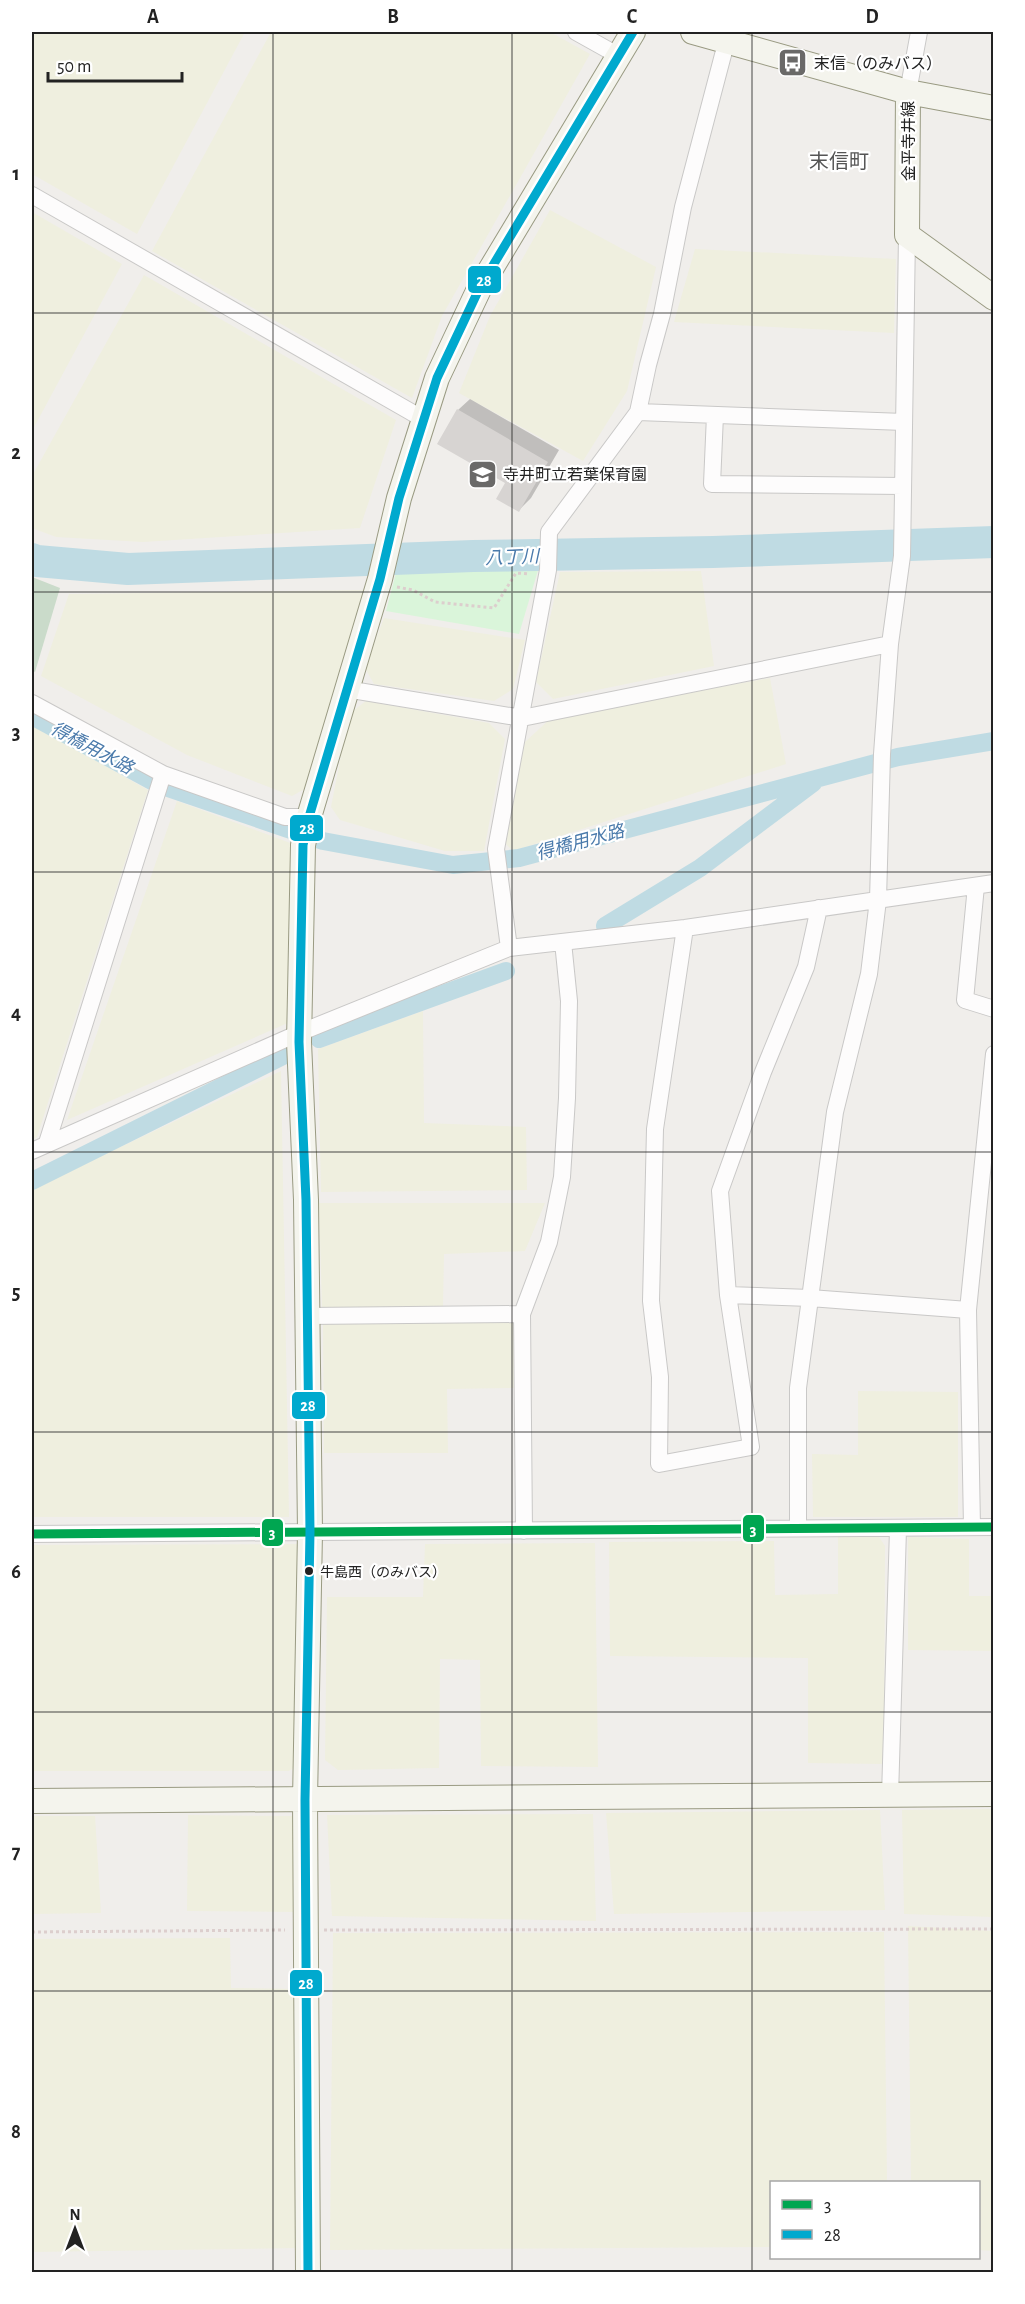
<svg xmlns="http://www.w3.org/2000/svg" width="1025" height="2304" viewBox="0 0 1025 2304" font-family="'Alegreya Sans','Noto Sans JP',sans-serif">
<rect width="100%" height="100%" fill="#f0eeeb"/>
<path fill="#efefdf" d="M32,32H245L137,234L32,174Z
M271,32H550L590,54L442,316L412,398L152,251Z
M550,210L656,267L627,391L583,461L459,393L490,316Z
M32,212L122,264L32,431Z
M695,249L896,259L894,333L674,322Z
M144,275L396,420L360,528L143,542L56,537L32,528V476Z
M701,571L714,666L553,699L536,682L560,572Z
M364,590L308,787L292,796L187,755L41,676L69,594Z
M384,618L525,640L513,689L494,701L374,684L365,668Z
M770,678L786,764L513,851L504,842L525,742L551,718Z
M366,701L489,723L505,739L484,851H445L340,820L331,807L349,714Z
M32,725L148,790L37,1137L32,1140Z
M177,801L293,844L290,1022L67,1120Z
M423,1011L424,1123L526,1127L527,1190L321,1192L318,1049Z
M281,1071L289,1517H32V1189Z
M319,1203H545L525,1251L444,1254L443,1307L322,1308Z
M514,1322V1388L447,1389L448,1453H324L323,1324Z
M858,1391L958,1392V1517H813L812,1454L858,1455Z
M838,1537H879L885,1546L884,1764L808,1763V1658L610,1656L609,1542L774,1541L775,1595L838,1594Z
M908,1537L969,1539V1596H993V1651L908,1650Z
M595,1543L598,1767L481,1766L480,1660L440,1659L439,1768L338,1770L325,1760L327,1597H423L425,1544Z
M299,1544L304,1761L289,1771H32V1545Z
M993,1809V1917L904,1914L902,1810Z
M880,1810L885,1910L614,1914L606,1813Z
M593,1814L596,1921L332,1916L327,1815Z
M188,1815L292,1816L299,1912L187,1911Z
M32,1816H95L101,1913L32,1914Z
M908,1926L993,1931V2251L979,2250L978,2182H911Z
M884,1932L887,2182H772L771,2247L330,2250L333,1933Z
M230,1938L231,1988L298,1989L300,2248L32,2252V1939Z"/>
<path fill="#cadbca" d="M32,577L60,588L35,672L32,670Z"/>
<path fill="#daf5da" d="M539,567L519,634L386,611L397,569Z"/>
<path fill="#0003" d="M470,399L559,450L531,498L519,510L507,483L458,410Z"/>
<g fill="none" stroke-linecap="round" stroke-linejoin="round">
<path stroke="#bfdbe3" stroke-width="18" d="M32,716L152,781
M168,788L323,841L453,865L519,858L898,757L994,741
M605,926L700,868L813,783
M319,1039L506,971
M32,1181L287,1054"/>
<path stroke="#bfdbe3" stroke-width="32" d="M32,559L37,561L128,569L473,556L713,552L994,542"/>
</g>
<path fill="#d7d4d2" d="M457,409L548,462L519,512L496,499L505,483L437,444Z"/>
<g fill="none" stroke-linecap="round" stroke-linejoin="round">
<defs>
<path id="street" d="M576,32L619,56
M908,92L919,32
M32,195L425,420
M638,412L904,422
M715,415L712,484L903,486
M346,689L522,718L890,644
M32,703L163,774L285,817H309
M976,886L965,1000L994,1009
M685,928L655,1129L651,1301L660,1377L659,1464L751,1447L728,1295L720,1191L763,1072L806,967L819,908
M509,948L496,849L548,570L549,532L638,412L648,365L662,314L683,207L729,32
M47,1143L163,774
M32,1151L299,1033L509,948L685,928L994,883
M728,1295L810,1298L968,1310
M307,1316L522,1314
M972,1527L968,1310L994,1054
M798,1528V1388L835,1112L869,974L878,900L882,754L890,644L902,556L907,235
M524,1531L522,1314L549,1242L562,1177L567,1098L569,1001L563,942
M32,1534L994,1527
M890,1796L898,1529"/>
<path id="secondary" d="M693,32L908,92L907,235L994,298
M908,92L994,108
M32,1801L994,1794
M308,2272L305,1800L310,1532L306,1200L299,1042L303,845L309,817L380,579L399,498L437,378L480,287L633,32"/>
</defs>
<use href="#street" stroke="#c9c8c7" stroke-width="18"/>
<use href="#secondary" stroke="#999a82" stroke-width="26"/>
<path stroke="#dccecd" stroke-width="3" stroke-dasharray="3 3" stroke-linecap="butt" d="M397,587L413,590L435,602L494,608L516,573L530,574
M324,1930L994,1929
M32,1932L285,1930"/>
<use href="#street" stroke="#fdfcfc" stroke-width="16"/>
<use href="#secondary" stroke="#f4f4ed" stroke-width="24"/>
<defs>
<path id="bus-1" d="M32,1534L994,1527"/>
<path id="bus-2" d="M308,2272L305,1800L310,1532L306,1200L299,1042L303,845L309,817L380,579L399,498L437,378L480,287L633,32"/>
</defs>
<use href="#bus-1" stroke="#fff" stroke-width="14"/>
<use href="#bus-2" stroke="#fff" stroke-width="14"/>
<use href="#bus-1" stroke="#00a651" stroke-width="9"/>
<use href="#bus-2" stroke="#00a9ce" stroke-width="9"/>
</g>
<path fill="none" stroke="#222" stroke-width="1.5" stroke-opacity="0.55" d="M273,32V2272M512,32V2272M752,32V2272M32,313H994M32,592H994M32,872H994M32,1152H994M32,1432H994M32,1712H994M32,1991H994"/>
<defs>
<symbol id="bus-square" viewBox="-11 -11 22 22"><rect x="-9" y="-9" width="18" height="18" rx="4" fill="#6a6968" stroke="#fff"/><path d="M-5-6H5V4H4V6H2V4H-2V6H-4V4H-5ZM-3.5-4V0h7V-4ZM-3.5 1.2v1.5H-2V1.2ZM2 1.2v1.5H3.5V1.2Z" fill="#fff"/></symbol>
<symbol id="school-square" viewBox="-11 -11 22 22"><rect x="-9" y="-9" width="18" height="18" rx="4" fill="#6a6968" stroke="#fff"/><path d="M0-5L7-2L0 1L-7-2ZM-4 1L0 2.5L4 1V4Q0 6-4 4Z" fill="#fff"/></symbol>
</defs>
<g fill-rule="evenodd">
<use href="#bus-square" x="776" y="46" width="33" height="33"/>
<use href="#school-square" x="466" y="458" width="33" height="33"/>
</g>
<circle fill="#222" stroke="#fff" stroke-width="2" cx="309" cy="1571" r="5"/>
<g text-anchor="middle" stroke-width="4.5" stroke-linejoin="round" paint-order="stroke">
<g font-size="14" fill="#222" stroke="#fff" text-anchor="start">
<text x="320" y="1577">牛島西（のみバス）</text>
</g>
<g font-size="16" fill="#222" stroke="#fff" text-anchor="start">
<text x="814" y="69">末信（のみバス）</text>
<text x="503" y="480">寺井町立若葉保育園</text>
</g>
<g font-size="16" fill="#222" stroke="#fff">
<text transform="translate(908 141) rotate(-90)" y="6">金平寺井線</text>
</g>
<g font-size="18" font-style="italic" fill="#4a7aab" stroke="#fff">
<text transform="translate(512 557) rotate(-2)" y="6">八丁川</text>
<text transform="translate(92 748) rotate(28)" y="6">得橋用水路</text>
<text transform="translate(580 842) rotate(-15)" y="6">得橋用水路</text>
</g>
<g font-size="20" fill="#555" stroke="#fff">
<text x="839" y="168">末信町</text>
</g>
</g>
<g stroke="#fff" stroke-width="2">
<rect x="467" y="265" width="35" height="29" rx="6" fill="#00a9ce"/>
<rect x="289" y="814" width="35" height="28" rx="6" fill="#00a9ce"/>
<rect x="291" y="1391" width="35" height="29" rx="6" fill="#00a9ce"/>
<rect x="742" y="1514" width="23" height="29" rx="6" fill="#00a651"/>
<rect x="261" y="1518" width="23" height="29" rx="6" fill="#00a651"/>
<rect x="289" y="1969" width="34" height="28" rx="6" fill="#00a9ce"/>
</g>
<g font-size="16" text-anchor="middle" font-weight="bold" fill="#fff">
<text x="484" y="286">28</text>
<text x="307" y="834">28</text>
<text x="308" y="1411">28</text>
<text x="753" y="1535">3</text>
<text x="272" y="1538">3</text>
<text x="306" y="1989">28</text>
</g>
<rect width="1025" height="2304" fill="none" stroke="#ffffff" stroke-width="66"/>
<rect x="770" y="2181" width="210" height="78" fill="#ffffff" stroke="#a7a7a7" stroke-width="1.5"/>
<rect x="782" y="2200" width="30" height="9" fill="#00a651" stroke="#a7a7a7" stroke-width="1.5"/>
<text x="824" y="2211" font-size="18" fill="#222222">3</text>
<rect x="782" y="2230" width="30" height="9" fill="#00a9ce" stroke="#a7a7a7" stroke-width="1.5"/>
<text x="824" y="2241" font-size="18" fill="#222222">28</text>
<g transform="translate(75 2229)" stroke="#ffffff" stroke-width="4.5" paint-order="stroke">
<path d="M0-4.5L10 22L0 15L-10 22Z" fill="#222222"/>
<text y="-9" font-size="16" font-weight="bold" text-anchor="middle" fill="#222222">N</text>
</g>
<path d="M48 72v9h134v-9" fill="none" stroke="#222222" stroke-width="3"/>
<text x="57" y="72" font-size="18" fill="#222222" stroke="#ffffff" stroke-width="4.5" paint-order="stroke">50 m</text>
<rect x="33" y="33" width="959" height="2238" fill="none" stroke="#222" stroke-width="2"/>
<g font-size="20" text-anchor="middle" font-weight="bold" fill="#222">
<text x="153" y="23">A</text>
<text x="393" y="23">B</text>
<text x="632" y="23">C</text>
<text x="872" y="23">D</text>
<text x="16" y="180">1</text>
<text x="16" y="459">2</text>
<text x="16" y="739">3</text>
<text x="16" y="1019">4</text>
<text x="16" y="1299">5</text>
<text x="16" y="1578">6</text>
<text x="16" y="1858">7</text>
<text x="16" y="2138">8</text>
</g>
</svg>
